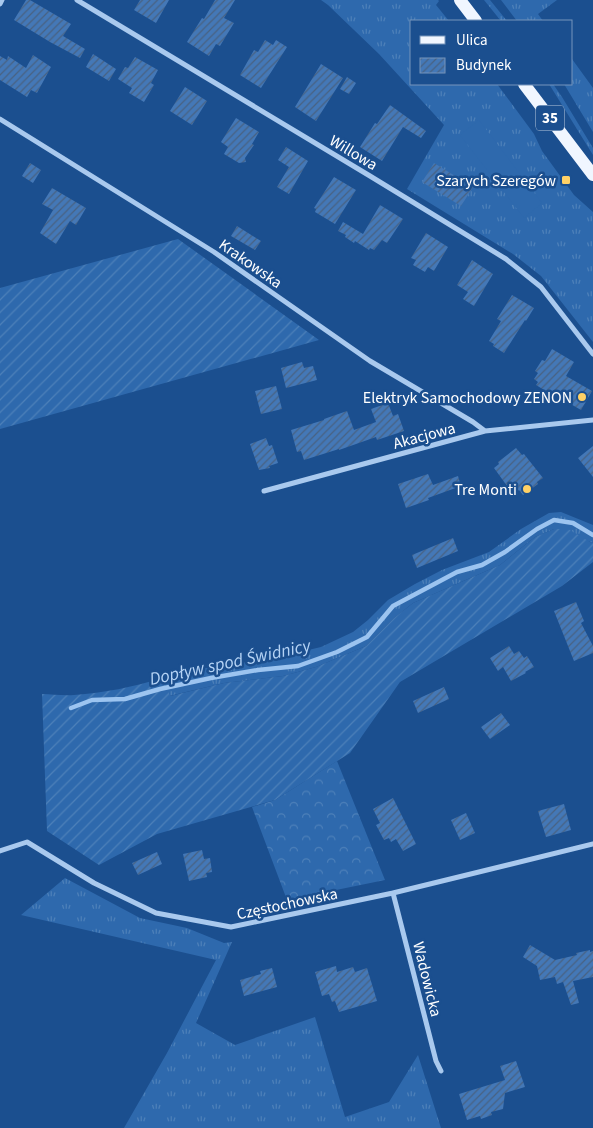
<svg xmlns="http://www.w3.org/2000/svg" width="593" height="1128" viewBox="0 0 593 1128" font-family="'Source Sans 3',sans-serif">
<defs>
<pattern id="grass-tufts" width="24" height="20" patternUnits="userSpaceOnUse" patternTransform="scale(1.25)"><rect width="24" height="20" fill="#2e69ad"/><path d="M3 7l-1-3M5 7V3M7 7l1-3M15 17l-1-3M17 17v-4M19 17l1-3" fill="none" stroke="#4d80b9"/></pattern>
<pattern id="forest-crowns" width="20" height="18" patternUnits="userSpaceOnUse" patternTransform="scale(1.25)"><rect width="20" height="18" fill="#2e69ad"/><path d="M2 6a3 3 0 1 1 6 0M12 15a3 3 0 1 1 6 0" fill="none" stroke="#4d80b9"/></pattern>
<pattern id="garden-furrows" width="10" height="10" patternUnits="userSpaceOnUse" patternTransform="scale(1.25)"><rect width="10" height="10" fill="#2e69ad"/><path d="M-1 1l2-2M0 10L10 0M9 11l2-2" fill="none" stroke="#4d80b9"/></pattern>
<pattern id="building-hatch" width="6" height="6" patternUnits="userSpaceOnUse" patternTransform="scale(1.25)"><rect width="6" height="6" fill="#4478b7"/><path d="M-1 1l2-2M0 6l6-6M5 7l2-2" fill="none" stroke="#486282"/></pattern>
</defs>
<rect width="100%" height="100%" fill="#1b4f8f"/>
<path fill="url(#grass-tufts)" d="M321,0H438L439,1L436,5L449,21H412V84H497L534,134L542,151L574,195L593,212V342L541,276L513,254L407,189L444,125L379,54L328,5Z
M484,0H490L507,21H501Z
M501,0H557L538,14L543,21H517Z
M572,59L593,88V132L564,84H572Z
M549,84H553L562,97L593,148V155Z
M561,512L593,525V543L554,529L535,537L500,565L413,603L394,618L366,646L316,667L283,676L224,683L169,696L162,678L192,670L275,658L321,647L353,632L368,620L388,600L415,584L442,570L489,552L521,529L549,513Z
M65,878L140,918L187,928L224,943L232,942L196,1023L235,1045L315,1017L345,1117L389,1102L418,1055L441,1128H124L167,1053L216,960L21,915Z"/>
<path fill="url(#forest-crowns)" d="M337,761L385,880L287,900L252,807L275,800Z"/>
<path fill="#2e69ad" d="M479,120L542,203L524,218L460,135Z"/>
<path fill="url(#garden-furrows)" d="M178,239L319,340L0,429V288Z
M554,529H568L590,542L593,543V562L562,586L400,682L350,753L275,800L157,834L99,865L47,831L42,694C52,694 63,696 74,695C104,693 133,687 162,678L170,696L224,683L283,676L316,667L366,646L394,618L413,603L500,565L535,537Z"/>
<g fill="none" stroke-linecap="round" stroke-linejoin="round">
<path stroke="#9cc4f0" stroke-width="4.5" d="M71,708L92,700L125,699L160,689L211,678L258,670L298,666L337,652L367,637L393,606L457,572L482,565L505,552L537,529L554,520L573,523L593,535"/>
</g>
<path fill="url(#building-hatch)" d="M26,0H30L71,24L63,36L85,49L80,58L50,42L14,20Z
M140,0H169L156,23L134,10Z
M215,0H235L224,18L234,23L220,46L216,44L209,56L187,42L202,18L204,19Z
M265,40L273,45L276,40L287,47L261,88L240,75L254,50L258,52Z
M93,54L116,69L109,81L86,67Z
M33,55L51,67L37,93L31,90L27,97L0,80V56L7,60L8,56L26,68Z
M135,57L158,70L151,83L154,85L144,102L129,93L132,88L118,79L125,67L128,68Z
M321,64L343,78L316,121L295,107Z
M347,77L356,83L349,94L340,89Z
M185,87L207,101L192,125L170,111Z
M390,105L426,131L421,138L403,127L382,161L360,147L375,123L377,124Z
M236,118L259,132L252,144L254,145L245,158L246,162L239,163L224,154L228,147L221,142Z
M286,147L308,161L289,194L277,187L289,167L278,160Z
M30,163L41,170L33,183L22,176Z
M434,163L473,187L461,206L422,182Z
M334,177L356,190L335,224L315,212L316,209L314,208Z
M52,188L86,208L76,225L70,221L56,244L40,233L53,210L42,204Z
M380,205L403,219L387,243L382,240L374,250L370,248L369,250L355,241L354,243L345,237L346,235L338,231L343,222L363,234Z
M237,226L261,241L255,250L231,236Z
M426,233L448,247L434,271L428,267L425,272L413,265L416,260L411,258Z
M472,260L493,274L474,306L463,299L468,292L457,285Z
M512,295L534,308L526,321L525,320L504,353L493,346L494,344L489,341L501,321L497,319Z
M552,349L574,362L566,376L592,391L581,410L555,395L554,396L536,385L538,382L534,379L538,373L535,371L542,360L545,361Z
M302,362L304,368L313,366L317,380L286,388L281,368Z
M276,386L282,409L261,414L255,391Z
M388,403L393,416L398,414L404,431L377,440L376,437L339,450V449L304,460L301,451L297,452L291,430L324,420V419L347,411L354,430L376,422L371,409Z
M266,438L269,446L272,445L278,463L269,466L270,468L259,470L250,444Z
M593,446V477L578,458Z
M516,448L522,455L524,454L543,478L537,482L538,484L523,495L519,490L513,494L494,468L499,464L498,462Z
M428,474L433,485L458,476L461,486L428,498L429,500L406,508L398,484Z
M453,538L458,551L417,568L412,555Z
M576,602L584,621L581,623L593,646V653L574,661L554,611Z
M509,646L514,654L519,651L524,658L527,656L534,667L525,672L526,673L511,681L503,667L498,671L490,658Z
M444,687L449,699L418,713L413,701Z
M501,713L510,725L490,739L481,727Z
M393,798L416,844L403,851L396,839L391,842L389,838L384,840L376,825L380,823L373,809Z
M564,804L571,830L546,837L538,811Z
M466,813L475,833L460,840L451,820Z
M202,850L204,859L210,858L212,872L206,873L207,877L189,881L183,854Z
M157,852L162,864L138,875L132,863Z
M530,945L555,960L577,955L576,953L590,950V952L593,951V977L573,981L579,1003L571,1005L563,982L557,984L555,977L540,980L537,966L523,957Z
M336,966L337,972L353,967L355,972L367,968L377,1001L339,1012L335,1001L332,1002L329,994L322,996L315,972Z
M272,968L277,987L244,996L240,980L261,974L260,971Z
M516,1061L525,1087L505,1093L503,1109L491,1112L492,1115L481,1119L480,1116L467,1120L459,1094L505,1080L500,1066Z"/>
<g fill="none" stroke-linecap="round" stroke-linejoin="round">
<path stroke="#a9c9ee" stroke-width="5" d="M77,0L370,176L506,259L541,287L593,354
M0,4L2,0
M0,119L214,252L370,361L473,422L485,431
M264,491L485,431L593,420
M0,851L27,842L94,883L156,913L231,927L393,893L593,844
M393,893L436,1061L441,1071"/>
<path stroke="#f0f6ff" stroke-width="12" d="M460,0L476,21
M524,84L593,175"/>
</g>
<g fill="#ffd166" stroke="#1b4f8f" stroke-width="2">
<rect x="561" y="175" width="10" height="10" rx="2.5"/>
<circle cx="582" cy="397" r="5"/>
<circle cx="527" cy="489" r="5"/>
</g>
<g text-anchor="middle" stroke-width="5" stroke-linejoin="round" paint-order="stroke">
<rect fill="#1b4f8f" stroke="#bbcadd" stroke-width="1" x="536" y="105.5" width="28" height="25" rx="4"/>
<g font-size="15" font-weight="bold" fill="#fff">
<text x="550" y="123">35</text>
</g>
<g font-size="16" fill="#fff" stroke="#1b4f8f">
<text transform="translate(354 152) rotate(31)" y="6">Willowa</text>
<text transform="translate(251 263) rotate(35)" y="6">Krakowska</text>
<text transform="translate(424 435) rotate(-15)" y="6">Akacjowa</text>
<text transform="translate(287 903) rotate(-12)" y="6">Częstochowska</text>
<text transform="translate(428 979) rotate(76)" y="6">Wadowicka</text>
</g>
<g font-size="16" fill="#fff" stroke="#1b4f8f" text-anchor="end">
<text x="556" y="186">Szarych Szeregów</text>
<text x="572" y="403">Elektryk Samochodowy ZENON</text>
<text x="517" y="495">Tre Monti</text>
</g>
<g font-size="18" font-style="italic" fill="#b5d3f5" stroke="#1b4f8f">
<text transform="translate(230 662) rotate(-12)" y="6">Dopływ spod Świdnicy</text>
</g>
</g>
<rect x="410" y="20" width="162" height="65" fill="#1b4f8f" stroke="#7695bc"/>
<rect x="420" y="36" width="25" height="8" fill="#f0f6ff" stroke="#7695bc"/>
<text x="456" y="45" font-size="15" fill="#ffffff">Ulica</text>
<rect x="420" y="58" width="25" height="15" fill="url(#building-hatch)" stroke="#7695bc"/>
<text x="456" y="70" font-size="15" fill="#ffffff">Budynek</text>
</svg>
